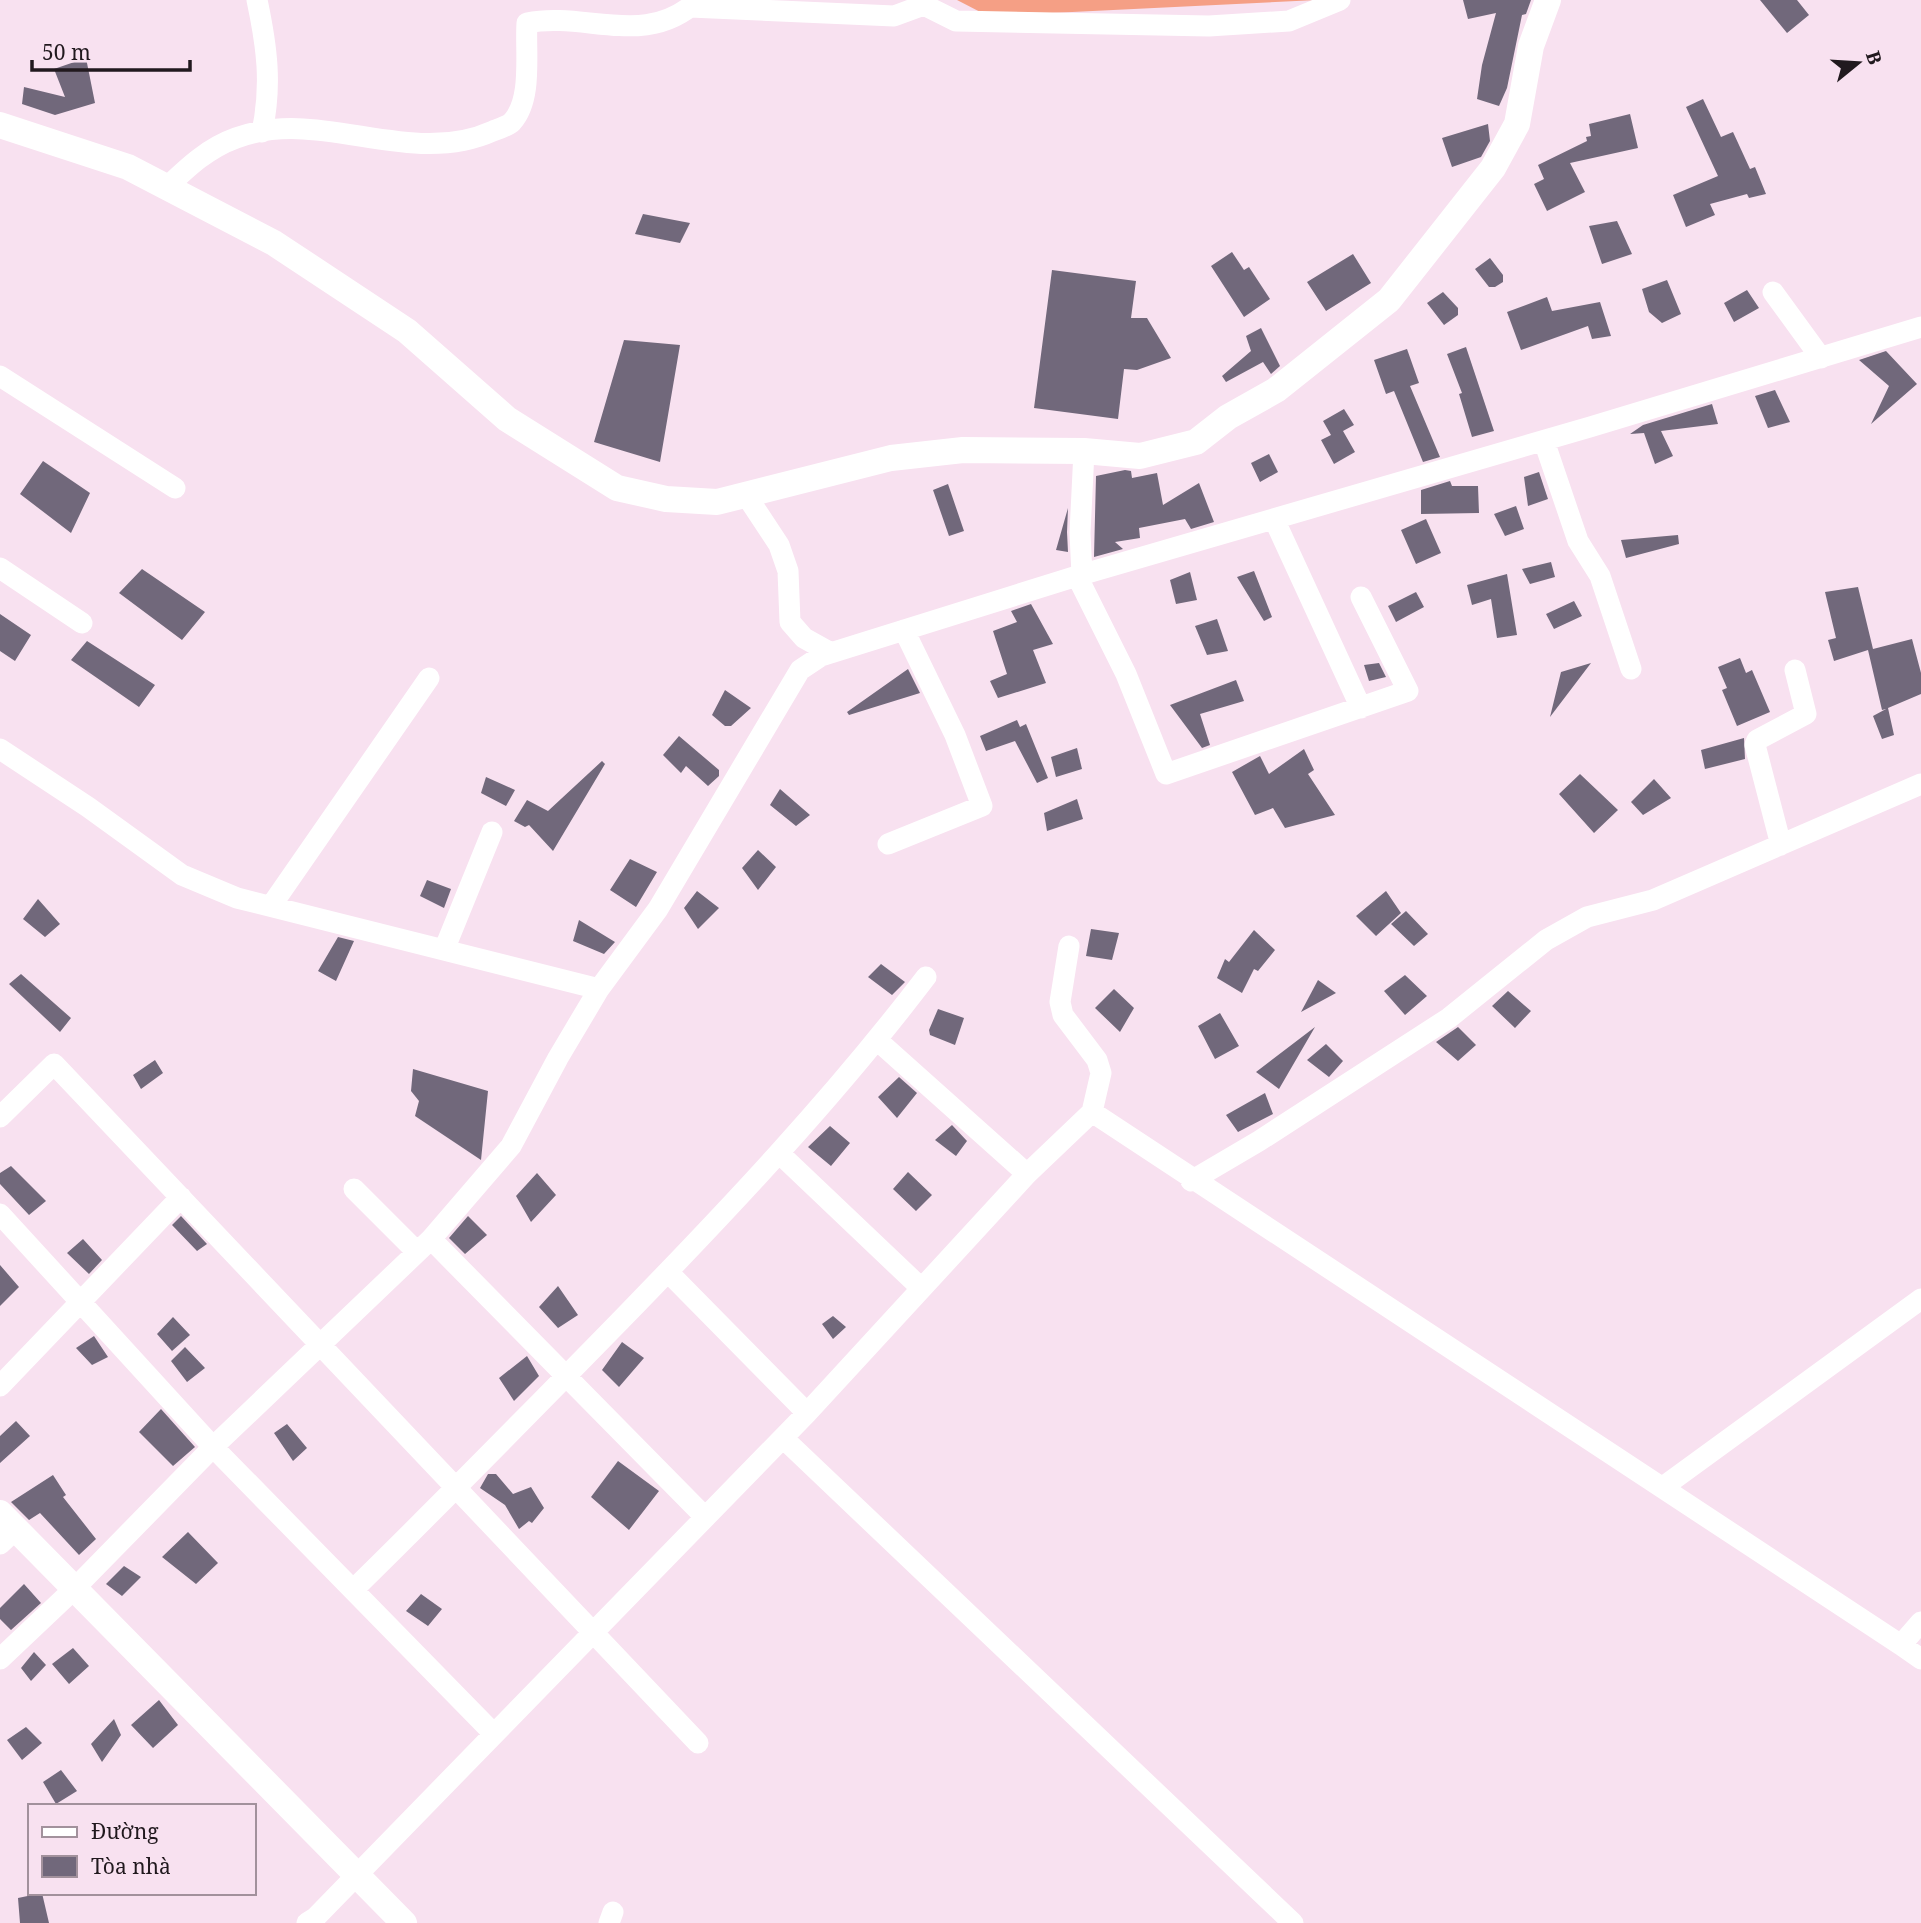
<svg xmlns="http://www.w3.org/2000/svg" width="1921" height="1923" viewBox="0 0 1921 1923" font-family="'Noto Serif',serif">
<rect width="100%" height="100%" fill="#f8e1f0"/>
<path fill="#f59f85" d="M957,0H1317L988,16Z"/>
<path fill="#71687b" d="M1463,0H1531L1526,14L1522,15L1507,88L1499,106L1477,99L1482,65L1496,13L1468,19Z
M1760,0H1797L1809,15L1787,33Z
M86,58L95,103L55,115L22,104L24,87L65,97L54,69Z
M1703,99L1721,137L1733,132L1750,169L1755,167L1766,194L1749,198L1747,194L1710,204L1715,215L1686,227L1673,195L1718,176L1686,107Z
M1630,114L1638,148L1570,163L1585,192L1547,211L1534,184L1544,179L1538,165L1587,141L1586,137L1591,136L1589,124Z
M1488,124L1490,141L1481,157L1452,167L1442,138Z
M643,214L690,223L680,243L635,234Z
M1617,221L1632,254L1602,264L1589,226Z
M1232,252L1244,270L1249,267L1270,299L1244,317L1211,266Z
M1353,254L1371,283L1326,311L1307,282Z
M1490,258L1503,275V282L1495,287H1489L1475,269Z
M1052,270L1136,281L1131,318H1147L1171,358L1137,370L1124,369L1118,419L1034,408Z
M1667,280L1681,314L1662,323L1649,312L1642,289Z
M1747,290L1759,308L1734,322L1724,303Z
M1443,292L1458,308V315L1444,325L1427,303Z
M1547,297L1552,311L1600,302L1611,336L1592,339L1588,326L1521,350L1507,312Z
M1261,328L1280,366L1271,374L1263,362L1226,382L1222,376L1251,351L1246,336Z
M624,340L680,345L660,462L594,442Z
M1466,347L1494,431L1472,437L1459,394L1462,393L1447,354Z
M1407,349L1419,383L1410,386L1440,457L1423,462L1394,391L1386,394L1374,360Z
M1886,351L1917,384L1871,424L1889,386L1859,360Z
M1775,390L1790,422L1768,428L1755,396Z
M1712,404L1718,424L1661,431L1673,456L1655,464L1644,433L1630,434L1643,425Z
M1344,409L1354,425L1343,431L1355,452L1334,464L1321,440L1331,435L1323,421Z
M1269,454L1278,472L1260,482L1251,463Z
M43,461L90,493L71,533L20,494Z
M1125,470L1131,471L1132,478L1157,473L1163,505L1199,483L1214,522L1191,529L1185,519L1139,528L1140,538L1115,542L1123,549L1094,557L1096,476Z
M1539,472L1548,499L1528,506L1524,477Z
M1450,481L1452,486H1478L1479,513L1421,514V490Z
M948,484L964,531L949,536L933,490Z
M1516,506L1524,529L1505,536L1494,514Z
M1068,508L1067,532L1068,552L1056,550Z
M1426,519L1441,553L1416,564L1401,530Z
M1678,535L1679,544L1626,558L1621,540Z
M1551,562L1555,577L1530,584L1522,569Z
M142,569L205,612L182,640L119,593Z
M1254,571L1272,617L1264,621L1237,577Z
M1190,572L1197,600L1176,604L1170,580Z
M1507,574L1517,635L1497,638L1491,599L1472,605L1467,585Z
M1858,587L1873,649L1912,639L1921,673V694L1888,708L1894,735L1882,739L1873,716L1886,709L1882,710L1868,650L1834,661L1828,640L1836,638L1825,592Z
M1416,592L1424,607L1396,622L1388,606Z
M1574,601L1582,616L1554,629L1546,614Z
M1031,604L1053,644L1033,650L1046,683L998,698L990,681L1007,674L993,631L1017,622L1011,611Z
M0,614L31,635L15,661L0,651Z
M1217,619L1228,651L1207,655L1195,626Z
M87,641L155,685L139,707L71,660Z
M1740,658L1746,673L1752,670L1770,712L1737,726L1722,690L1727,688L1718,667Z
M1379,663L1386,677L1369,681L1364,665Z
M1591,663L1550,717L1561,672Z
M908,669L920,693L849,715L847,712Z
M1236,680L1244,701L1200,714L1210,745L1202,748L1170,705Z
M725,690L751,708L731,726H725L712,715Z
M1017,720L1020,727L1026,724L1048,778L1037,783L1015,741L986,751L980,736Z
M679,736L719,770V776L708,786L686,766L681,773L663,755Z
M1744,738L1745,759L1705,769L1701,750Z
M1077,748L1082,769L1056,777L1051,757Z
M1304,749L1314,770L1308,774L1335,815L1285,828L1273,808L1255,815L1232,772L1260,756L1269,774Z
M602,761L605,764L553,851L529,825L525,827L514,821L527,800L548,811Z
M1580,774L1618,810L1594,833L1559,794Z
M486,777L515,790L506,806L481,793Z
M1654,779L1671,798L1643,815L1631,802Z
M780,789L810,815L796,826L770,805Z
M1077,799L1083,819L1047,831L1044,813Z
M758,850L776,867L758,890L742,868Z
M630,859L657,872L636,907L610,890Z
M427,880L451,889L444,908L420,896Z
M697,891L719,908L698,929L684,908Z
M1386,891L1401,913L1376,936L1356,916Z
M38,899L60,924L45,937L23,919Z
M1406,911L1428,934L1414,946L1391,924Z
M579,920L615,942L604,954L573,941Z
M1091,929L1119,933L1112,960L1086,956Z
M1254,930L1275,950L1258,971L1254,969L1242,993L1217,978L1225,959L1229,962Z
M338,937L354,941L336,981L318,971Z
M881,964L905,982L892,995L868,977Z
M21,974L71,1018L60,1032L9,984Z
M1405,975L1427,996L1405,1015L1384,991Z
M1318,980L1336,993L1301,1012Z
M1114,989L1134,1008L1120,1032L1095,1008Z
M1508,991L1531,1011L1515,1028L1492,1006Z
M938,1009L964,1018L955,1045L930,1035L929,1030Z
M1220,1013L1239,1046L1215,1059L1198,1026Z
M1315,1027L1279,1089L1256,1072Z
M1458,1027L1476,1045L1458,1061L1436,1042Z
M1326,1044L1343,1061L1329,1077L1307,1060Z
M155,1060L163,1073L141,1089L133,1075Z
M413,1069L488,1091L481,1160L415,1116L419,1101L411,1091Z
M899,1077L917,1093L897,1118L878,1097Z
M1265,1093L1273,1114L1238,1132L1226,1115Z
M952,1125L967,1141L956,1156L935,1140Z
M830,1126L850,1143L831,1166L808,1147Z
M11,1166L46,1201L29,1215L0,1184V1173Z
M908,1172L932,1195L916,1211L893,1189Z
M537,1173L556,1195L531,1222L516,1196Z
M181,1216L207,1244L197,1251L172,1225Z
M468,1216L487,1235L465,1254L449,1238Z
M83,1239L102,1260L89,1274L67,1253Z
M0,1265L19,1287L0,1306Z
M558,1286L578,1315L558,1328L539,1307Z
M833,1316L846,1327L833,1339L822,1324Z
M173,1317L190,1335L172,1351L157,1334Z
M94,1336L108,1357L92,1365L76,1348Z
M622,1342L644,1358L619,1387L602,1370Z
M185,1347L205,1368L187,1382L171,1361Z
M527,1356L539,1376L514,1401L499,1378Z
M161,1409L195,1447L173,1466L139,1432Z
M16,1421L30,1436L0,1463V1436Z
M287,1424L307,1448L293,1461L274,1433Z
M618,1461L659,1491L629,1530L591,1497Z
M488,1474H496L513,1494L531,1487L544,1508L532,1523L529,1521L519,1529L505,1505L480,1488Z
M53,1475L66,1495L63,1497L96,1539L79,1555L40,1513L29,1520L11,1502Z
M188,1532L218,1563L196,1584L162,1557Z
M124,1566L141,1577L122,1596L106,1584Z
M24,1584L41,1603L11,1630L0,1619V1608Z
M421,1594L442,1609L428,1626L406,1611Z
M73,1648L89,1666L69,1684L52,1664Z
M34,1652L46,1665L31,1681L21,1668Z
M159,1700L178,1725L153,1748L131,1725Z
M114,1719L121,1735L102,1762L91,1744Z
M26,1727L42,1743L22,1760L7,1740Z
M61,1770L77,1791L56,1804L43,1782Z
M42,1893L49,1923H20L18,1898Z"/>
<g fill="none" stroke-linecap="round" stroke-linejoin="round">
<path stroke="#fff" stroke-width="21" d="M257,0C267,47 272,85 262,132
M690,7L894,16L924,5L956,21L1209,26L1289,21L1340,0
M167,187C188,167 208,148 236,138C320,106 409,169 493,131C498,129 508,126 512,122C533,99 525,52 527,23C586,11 646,49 698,0
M1773,292L1821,358
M0,376L175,488
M1544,441L1578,541L1600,576L1631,669
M746,495L779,545L788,571L790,622L804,638L831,653
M1274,519L1361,708
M0,568L82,623
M1082,575L1080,533L1084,451
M1077,576L1126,674L1166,774L1408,691L1361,597
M0,749L88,807L182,875L237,898L599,989
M888,844L982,806L955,735L904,630
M1781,845L1755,745L1757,740L1806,714L1795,670
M271,906L429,678
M444,950L492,832
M877,1040L1027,1174
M1092,1112L1901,1645L1921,1622
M0,1117L54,1064L698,1743
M780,1154L921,1288
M1191,1181L1259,1141L1449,1018L1546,940L1587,917L1653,900L1921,784
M354,1189L417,1252
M0,1214L213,1447L494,1734
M431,1239L705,1517
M668,1272L807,1413
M0,1386L181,1197
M783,1438L1293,1923
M1663,1487L1921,1299
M0,1544L16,1529
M353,1590C444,1501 532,1411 621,1320C728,1210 833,1099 926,977
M1901,1645L1921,1659
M0,1659L74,1589L213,1447L431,1239L511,1146L558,1058L599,989L658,909L800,670L821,656L1077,576L1590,427L1921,327
M307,1923L315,1918L807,1413L1027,1174L1092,1112L1101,1073L1097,1060L1063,1015L1060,1002L1069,946
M609,1923L613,1912"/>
<path stroke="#fff" stroke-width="26" d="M0,125L128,167L274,243L407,331L507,419L617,488L666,499L717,502L891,458L963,450L1084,451L1140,456L1196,442L1228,417L1276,390L1389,300L1493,168L1517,124L1531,46L1548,0
M0,1513L404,1923"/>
</g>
<rect x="28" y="1804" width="228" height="91" fill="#f8e1f0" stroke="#a2919c" stroke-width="2"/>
<rect x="42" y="1827" width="35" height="10" fill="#ffffff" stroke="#a2919c" stroke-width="2"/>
<text x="91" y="1839" font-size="21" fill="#21191e">Đường</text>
<rect x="42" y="1856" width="35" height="21" fill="#71687b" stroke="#a2919c" stroke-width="2"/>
<text x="91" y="1874" font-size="21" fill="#21191e">Tòa nhà</text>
<g transform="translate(1858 63) rotate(72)" stroke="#f8e1f0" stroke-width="5" paint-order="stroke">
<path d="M0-5L12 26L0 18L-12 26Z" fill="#21191e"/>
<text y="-10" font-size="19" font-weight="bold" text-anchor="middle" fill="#21191e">B</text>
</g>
<path d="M32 60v10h158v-10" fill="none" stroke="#21191e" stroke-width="3.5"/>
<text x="42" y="60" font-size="21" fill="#21191e" stroke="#f8e1f0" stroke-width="5" paint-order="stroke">50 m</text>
</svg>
